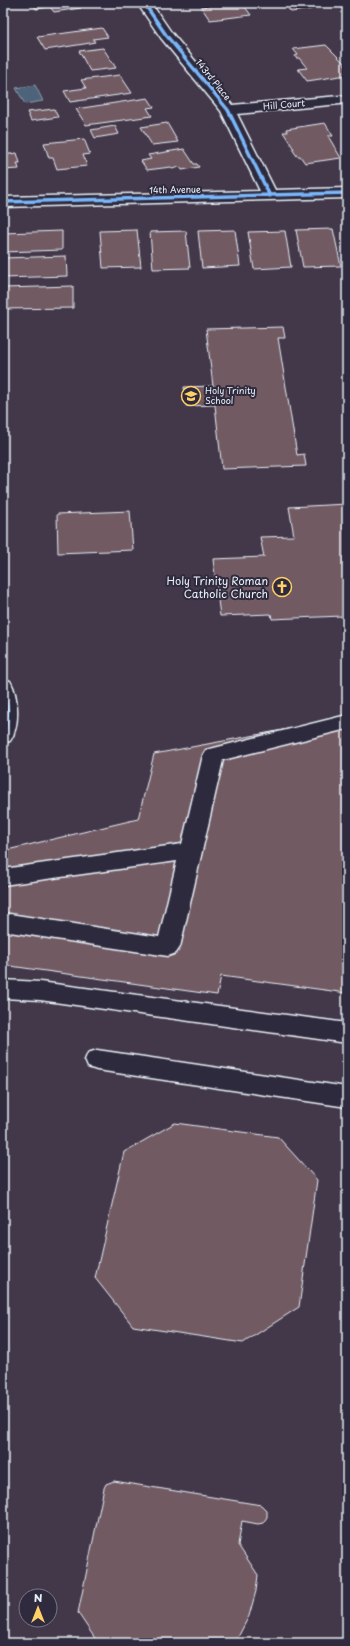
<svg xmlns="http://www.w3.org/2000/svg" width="350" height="1646" viewBox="0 0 350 1646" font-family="'Playpen Sans',sans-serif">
<rect width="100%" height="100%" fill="#433849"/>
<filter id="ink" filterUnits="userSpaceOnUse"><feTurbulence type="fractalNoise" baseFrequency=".025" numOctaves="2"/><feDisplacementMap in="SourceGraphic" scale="8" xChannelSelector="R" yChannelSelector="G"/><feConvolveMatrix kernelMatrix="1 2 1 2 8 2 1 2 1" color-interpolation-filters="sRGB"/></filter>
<g filter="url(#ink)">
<path fill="#4e6379" stroke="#8c9cac" d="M35,85L43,101L25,104L16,88Z"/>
<path fill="#725a64" stroke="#e8f1f8" d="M32,3H78L81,8L54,12L50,7L36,9Z
M230,3H242L251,15L210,20L201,7Z
M300,3H308L312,9L291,12L286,6Z
M102,28L108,37L93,39L95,42L84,44L45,50L37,37Z
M326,45L343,62L347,69V75L307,81L298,69L307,68L299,58H296L295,56L298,55L293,49Z
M103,48L116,68L90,71L79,51Z
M120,75L132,93L70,102L64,91L86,88L81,80Z
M148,98L154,107L147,108L152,116L86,125L76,109Z
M54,109L58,117L31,121L27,112Z
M167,123L178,142L152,145L141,127Z
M325,123L333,136H328L341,158L305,163L300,156H297L292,149H294L283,132H288L286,129Z
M115,126L119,134L95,138L91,130Z
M84,139L90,154L83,155L87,166L57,169L53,158H49L44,143Z
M184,149L194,164H197L199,167L182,170L180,167L172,169L171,167L147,170L141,161L151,159L148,155Z
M17,153L20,163H17L19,169L3,170V155Z
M333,229L341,266L303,267L296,230Z
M137,230L141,267L103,268L100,231Z
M235,230L240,266L202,268L198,231Z
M62,231V250L3,252V233Z
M186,231L190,268L153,269L150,232Z
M285,231L291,267L254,269L248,232Z
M66,256L67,276L3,278V258Z
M73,286V308L3,309V288Z
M283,327L285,338H278L297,455L304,454L306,466L222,469L215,405L186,406L184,387L213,386L206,329Z
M347,504V619L342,616L272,619L271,614L220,616L213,559L264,557L260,537L294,536L289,507Z
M130,511L133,550L58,553L57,514Z
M347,718V993L221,976L217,995L3,965V851L138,819L154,754Z
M175,1123L278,1137L317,1180L299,1307L243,1343L133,1326L95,1278L124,1152Z
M114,1481L261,1505L267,1511V1517L263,1523L258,1524L242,1521L238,1545L258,1575L256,1591L249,1616L235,1643H98L78,1613L104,1488L106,1484Z"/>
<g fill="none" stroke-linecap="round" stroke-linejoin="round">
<defs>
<path id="minor" d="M137,3H151L171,32L232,105L340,96L345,97L347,100L345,103L340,104L237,114L275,190L347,188V198L3,207V197L260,191L221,111L161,38Z
M3,679L10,681C19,696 20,727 10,741L3,743Z
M347,715V729L223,760L180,947L176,953L168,956L3,931V913L159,937L177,861L3,885V869L182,844L203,755L206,750Z
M3,980L40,982L347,1023V1043L40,1000L3,998Z
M97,1050L347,1087V1107L97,1070L88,1067L85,1060L88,1053Z"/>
</defs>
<use href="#minor" stroke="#e8f1f8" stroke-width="3"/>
<use href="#minor" fill="#2f2a3d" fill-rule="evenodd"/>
<defs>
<path id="cycleway-far1" d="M144,3L166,35L228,110L270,196
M3,202L347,193"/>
<path id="cycleway" d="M3,686L7,711L5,733L3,736"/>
</defs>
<use href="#cycleway-far1" stroke="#2f2a3d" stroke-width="5"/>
<use href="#cycleway" stroke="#2f2a3d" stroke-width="7"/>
<use href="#cycleway-far1" stroke="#7ab7fb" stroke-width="3.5"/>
<use href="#cycleway" stroke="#7ab7fb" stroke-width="4.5"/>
</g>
</g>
<defs>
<symbol id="school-ring" viewBox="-11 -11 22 22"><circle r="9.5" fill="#2f2a3d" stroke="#ffd166" stroke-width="1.5"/><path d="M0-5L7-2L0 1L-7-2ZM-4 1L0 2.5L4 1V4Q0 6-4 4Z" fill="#ffd166"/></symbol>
<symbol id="church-ring" viewBox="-11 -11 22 22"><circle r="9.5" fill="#2f2a3d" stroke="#ffd166" stroke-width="1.5"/><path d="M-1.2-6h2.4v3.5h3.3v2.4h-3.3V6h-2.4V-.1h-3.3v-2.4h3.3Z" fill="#ffd166"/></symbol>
</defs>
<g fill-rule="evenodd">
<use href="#school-ring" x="180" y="385" width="22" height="22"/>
<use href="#church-ring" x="271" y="576" width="22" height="22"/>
</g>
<g text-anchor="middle" stroke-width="4" stroke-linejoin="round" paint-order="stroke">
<g font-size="9" fill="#e8f1f8" stroke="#2f2a3d">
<text transform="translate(213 80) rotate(51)" y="3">143rd Place</text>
<text transform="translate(284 105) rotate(-5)" y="3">Hill Court</text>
<text transform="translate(175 190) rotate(-1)" y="3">14th Avenue</text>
</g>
<g font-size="9" fill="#e8f1f8" stroke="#2f2a3d" text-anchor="start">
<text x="205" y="394">Holy Trinity<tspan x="205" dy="10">School</tspan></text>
</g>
<g font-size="11" fill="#e8f1f8" stroke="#2f2a3d" text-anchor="end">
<text x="268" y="585">Holy Trinity Roman<tspan x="268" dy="13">Catholic Church</tspan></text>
</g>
</g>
<rect width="350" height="1646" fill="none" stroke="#2f2a3d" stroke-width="16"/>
<rect x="8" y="8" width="334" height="1630" fill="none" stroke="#e8f1f8" stroke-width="1.5" filter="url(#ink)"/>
<g transform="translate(38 1608)"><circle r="19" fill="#2f2a3d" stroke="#797a88"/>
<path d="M0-3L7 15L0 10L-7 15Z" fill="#ffd166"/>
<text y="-6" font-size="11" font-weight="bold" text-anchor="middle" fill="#e8f1f8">N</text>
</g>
</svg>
